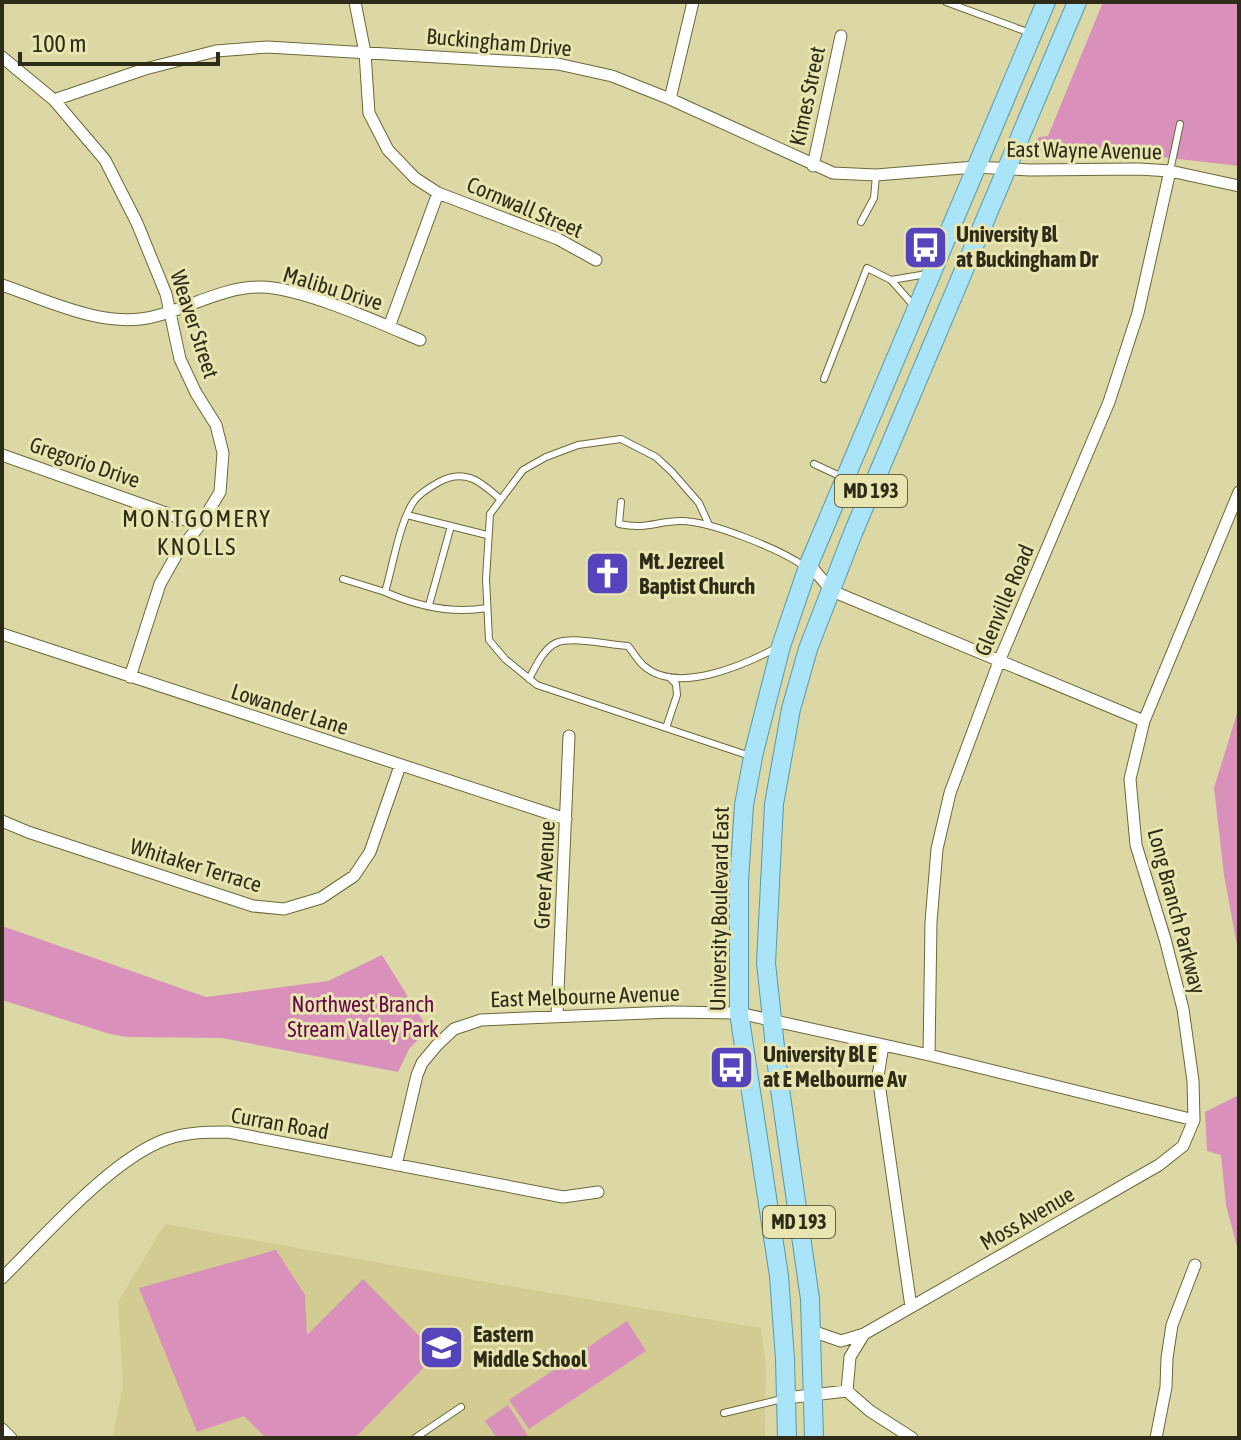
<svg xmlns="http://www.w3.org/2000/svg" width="1241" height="1440" viewBox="0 0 1241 1440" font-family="'Asap Condensed',sans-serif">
<rect width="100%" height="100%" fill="#dcd8a5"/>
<path fill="#d2cc92" d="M165,1224L480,1281L761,1328L766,1367L765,1438H112L123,1386L118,1302Z"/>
<path fill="#d990bb" d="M1103,2H1239V166L1110,151L1041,150L1036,144L1039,137L1048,136Z
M1239,707V956L1224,875L1214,788Z
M2,926L206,997L328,981L382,955L428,1029L409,1049L398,1072L222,1038L126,1037L110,1034L2,1000Z
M1239,1095V1254L1226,1205L1221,1155L1207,1151L1205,1112Z
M276,1250L305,1295L307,1335L363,1279L437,1354L355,1438H266L244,1416L197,1432L139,1288Z
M627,1321L646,1351L529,1429L509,1400Z
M508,1405L526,1433L529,1438H497L485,1421Z"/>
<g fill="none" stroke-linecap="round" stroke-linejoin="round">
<defs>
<path id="lane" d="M946,2L1030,33
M1170,171L1180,124
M861,222L874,198L876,175
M891,280L927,274
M824,379L867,268L891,280L914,306
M814,464L842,477
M621,502L619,524C647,530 656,521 681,521C711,521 779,549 804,566
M407,515L487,535
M709,525L699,503L672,472L656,457L621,439L578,445L546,457L523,470L490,514L486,579L489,640L505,659L537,685L750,756
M343,579L385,592
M429,605L451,526
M487,608C452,614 417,606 385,592C393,566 399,523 414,501C420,493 430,487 439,482C465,468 480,481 500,499
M529,679C535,668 543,649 556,643C572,636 610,645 628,646C633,652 638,661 644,666C677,695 744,665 776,648
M666,728L677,695L676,684L669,677
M724,1413L782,1399
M415,1438L461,1407"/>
<path id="street" d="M355,2L365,53L369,113L388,150L415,178L438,193L558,239L596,260
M2,57L54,100L105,160L137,223L166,294L180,359L196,393L216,425L223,453L220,492L200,525L178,552L160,584L130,677
M670,99L693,2
M54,100L145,69L216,51L267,47L558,64L612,76L670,99L833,173L876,175L975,167L1030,170L1139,169L1170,171L1239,186
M813,166L841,36
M2,285C49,301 106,330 156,316C191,307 225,286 263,287C305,289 380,323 420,340
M389,327L438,193
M2,455L200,525
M809,564L832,591L1144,721
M2,634L566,819
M2,821L28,832L253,906L284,909L321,898L354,876L370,852L400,766
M557,1015L569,736
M883,1045L878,1076L911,1307
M929,1055L931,922L937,849L950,793L1000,659L1109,402L1138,313L1170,171
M396,1165L417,1075L422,1063L437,1045L454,1029L481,1020L671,1012L739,1013L929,1055L1194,1120
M2,1278C45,1236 112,1158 167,1139C188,1132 207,1132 228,1132L563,1197L598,1192
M812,1331L841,1341L864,1334
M847,1391L850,1357L864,1334L1159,1165L1183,1146L1194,1120L1193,1081L1183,1009L1165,939L1136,845L1130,779L1144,721L1239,492
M786,1398L847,1391L870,1411L912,1438
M2,1429L11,1438
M1156,1438L1166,1387L1167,1358L1172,1325L1195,1265"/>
<path id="primary" d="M787,1438L785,1359L779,1276L739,1013V881L744,805L754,752L781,646L809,564L1046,2
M814,1438L810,1299L778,1075L766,963L774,804L791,709L808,649L853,533L1077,2"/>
</defs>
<use href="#lane" stroke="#6d6839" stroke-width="8"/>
<use href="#street" stroke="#6d6839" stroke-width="13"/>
<use href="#primary" stroke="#5998a8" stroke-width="20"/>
<use href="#lane" stroke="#fff" stroke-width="6"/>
<use href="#street" stroke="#fff" stroke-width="11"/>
<use href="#primary" stroke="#a9e4f9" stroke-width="18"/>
</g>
<defs>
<symbol id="bus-square" viewBox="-11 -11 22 22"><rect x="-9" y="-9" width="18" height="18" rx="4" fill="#5644bc" stroke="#e9e5b1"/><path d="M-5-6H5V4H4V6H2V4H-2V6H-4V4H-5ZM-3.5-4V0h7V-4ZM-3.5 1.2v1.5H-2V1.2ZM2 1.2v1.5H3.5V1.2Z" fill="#fff"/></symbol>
<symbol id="church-square" viewBox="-11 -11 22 22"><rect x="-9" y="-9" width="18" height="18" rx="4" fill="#5644bc" stroke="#e9e5b1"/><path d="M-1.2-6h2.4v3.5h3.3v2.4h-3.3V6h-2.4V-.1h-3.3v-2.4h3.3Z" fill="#fff"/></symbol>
<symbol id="school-square" viewBox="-11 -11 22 22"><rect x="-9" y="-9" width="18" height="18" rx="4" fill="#5644bc" stroke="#e9e5b1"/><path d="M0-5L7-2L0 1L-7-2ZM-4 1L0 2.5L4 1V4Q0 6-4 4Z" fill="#fff"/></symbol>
</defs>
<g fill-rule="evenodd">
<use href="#bus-square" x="900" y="222" width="51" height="51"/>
<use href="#church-square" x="582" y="548" width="51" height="51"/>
<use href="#bus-square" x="706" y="1042" width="51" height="51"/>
<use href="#school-square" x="416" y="1322" width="51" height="51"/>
</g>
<g text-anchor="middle" stroke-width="6" stroke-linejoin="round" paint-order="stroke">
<g fill="#e9e5b1" stroke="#666446" stroke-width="2">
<rect x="835" y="475" width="72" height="32" rx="6"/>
<rect x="763" y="1206" width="72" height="32" rx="6"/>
</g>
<g font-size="20" font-weight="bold" fill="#2e2c18">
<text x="871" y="498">MD 193</text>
<text x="799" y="1229">MD 193</text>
</g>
<g font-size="22" fill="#2e2c18" stroke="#e9e5b1">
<text transform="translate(499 42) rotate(5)" y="8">Buckingham Drive</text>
<text transform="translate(807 96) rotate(-78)" y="8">Kimes Street</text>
<text transform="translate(1084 150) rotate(1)" y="8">East Wayne Avenue</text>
<text transform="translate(525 207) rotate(23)" y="8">Cornwall Street</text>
<text transform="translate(333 288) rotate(17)" y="8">Malibu Drive</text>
<text transform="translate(195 324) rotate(72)" y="8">Weaver Street</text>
<text transform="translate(85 462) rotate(19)" y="8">Gregorio Drive</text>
<text transform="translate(1004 600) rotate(-67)" y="8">Glenville Road</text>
<text transform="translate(290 709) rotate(18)" y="8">Lowander Lane</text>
<text transform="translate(196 865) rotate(17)" y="8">Whitaker Terrace</text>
<text transform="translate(544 875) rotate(-87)" y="8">Greer Avenue</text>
<text transform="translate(719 909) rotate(-89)" y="8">University Boulevard East</text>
<text transform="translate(1177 911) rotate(75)" y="8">Long Branch Parkway</text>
<text transform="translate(585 996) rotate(-2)" y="8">East Melbourne Avenue</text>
<text transform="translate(280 1123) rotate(10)" y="8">Curran Road</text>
<text transform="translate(1027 1218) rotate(-30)" y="8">Moss Avenue</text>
</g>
<g font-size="22" font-weight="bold" fill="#2e2c18" stroke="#e9e5b1" text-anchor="start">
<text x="956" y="242">University Bl<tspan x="956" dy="25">at Buckingham Dr</tspan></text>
<text x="639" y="569">Mt. Jezreel<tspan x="639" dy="25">Baptist Church</tspan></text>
<text x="763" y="1062">University Bl E<tspan x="763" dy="25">at E Melbourne Av</tspan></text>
<text x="473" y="1342">Eastern<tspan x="473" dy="25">Middle School</tspan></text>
</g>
<g font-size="22" fill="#66084b" stroke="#e9e5b1">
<text x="363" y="1012">Northwest Branch<tspan x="363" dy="25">Stream Valley Park</tspan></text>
</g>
<g font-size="24" letter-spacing="2" fill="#2e2c18" stroke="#e9e5b1">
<text x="197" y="527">MONTGOMERY<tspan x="197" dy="28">KNOLLS</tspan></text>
</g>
</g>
<rect width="1241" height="1440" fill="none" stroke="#2e2c18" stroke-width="8"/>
<path d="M20 52v12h198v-12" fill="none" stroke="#2e2c18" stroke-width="4"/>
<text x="32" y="52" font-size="24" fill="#2e2c18" stroke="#e9e5b1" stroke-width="6" paint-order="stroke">100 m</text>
</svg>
